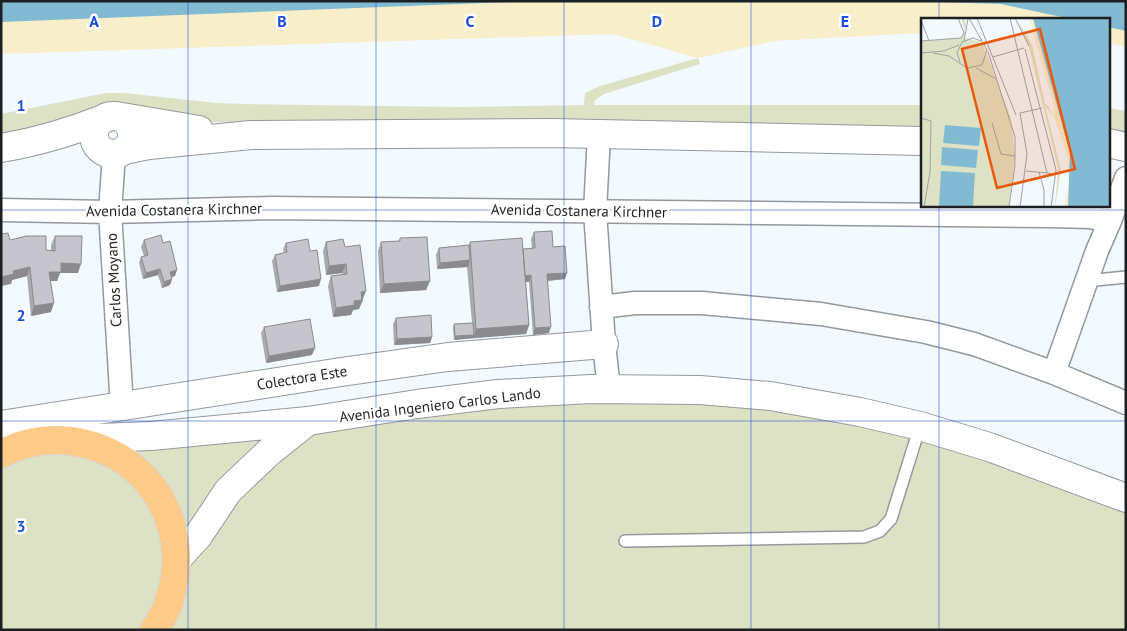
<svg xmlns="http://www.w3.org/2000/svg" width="1127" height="631" viewBox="0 0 1127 631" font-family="'PT Sans',sans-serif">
<rect width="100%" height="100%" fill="#f2f9ff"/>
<path fill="#dee2c4" d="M698,58L700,64L604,94L595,100L594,105H922V127L341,125L211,122L152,116L53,125L1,134V114L106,93H125L216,103L245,104L459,107L584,105L585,93L600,86Z
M1108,108L1126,111V132L1108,129Z
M623,389L920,426L1126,501V630H1V454Z"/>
<path fill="#f8eec9" d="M1,1H1126V47L1108,43V19H922V33L774,41L698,58L613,34L1,54Z"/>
<path fill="#82bad1" d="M1,1H537L1,22Z
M904,1H1126V31L1108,27V19H1071L1001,4Z"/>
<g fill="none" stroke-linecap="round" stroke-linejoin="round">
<defs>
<path id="service" d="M1086,281L1126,277
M625,541L864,537L880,531L891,519L920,426"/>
<path id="minor" d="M599,135L595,211L604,344L609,389
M114,154L110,212L122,407
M1,210L110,212L271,208L1052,216L1090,217L1110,221L1126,178
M601,307L635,303H702L821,314L926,332L974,344L1054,373L1126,403
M1054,373L1097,251L1110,221"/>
<path id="tertiary" d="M116,116L199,130
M94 135a19 19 0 1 1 38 0a19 19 0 1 1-38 0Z
M1108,143L1126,147
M1,148C37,142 73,131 106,118
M124,150L149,145L251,135L552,133L922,141
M1,425L341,372L448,357L604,344
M73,439L151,436L308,421L417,404L498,394L591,389L700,390L770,396L860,412L920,426L989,447L1126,498
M177,559L198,536L228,491L269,452L308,421"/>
<path id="trunk" d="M1,454C23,442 47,438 71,441C139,450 184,509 175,577C172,595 166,615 154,630"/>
</defs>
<use href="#service" stroke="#93999f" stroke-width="14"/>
<use href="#minor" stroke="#93999f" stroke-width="25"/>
<use href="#tertiary" stroke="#93999f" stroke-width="30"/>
<use href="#trunk" stroke="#d6d7d7" stroke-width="30"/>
<use href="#service" stroke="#fff" stroke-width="11"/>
<use href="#minor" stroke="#fff" stroke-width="22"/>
<use href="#tertiary" stroke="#fff" stroke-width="28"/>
<use href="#trunk" stroke="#feca88" stroke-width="28"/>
</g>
<path fill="#aaa9af" d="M534,232L553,247L565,279L548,281L549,333L533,335L529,282H526L529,325L526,334L454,340L453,328L454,324L472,323L467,267L437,269L436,254L439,248L469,245L470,242L523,249L532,248L531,239Z
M55,236L78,273H60L57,281H50L51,312L31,316L27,276L12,280L11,284L10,240L46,250H51V245Z
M400,238L430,281L426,290L380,293L378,251L381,242L399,241Z
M144,240L163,243L175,276L172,277V279L170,285L162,288L158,275L143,279L139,263L141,257L144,256L141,247Z
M326,242L345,247L363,300L359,309L353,310L351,315L333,317L328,286L331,276L343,275L342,273L326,275L323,251Z
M286,243L310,251L319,286L277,292L272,261L275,255L284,253L283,249Z
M396,318L432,337L430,343L394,345L393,324Z
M264,327L312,355L266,363L261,333Z"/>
<path fill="#8b8a8f" d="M470,260L468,267L437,269L440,263Z
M61,263L81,264L78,273H60L57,281H46L49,272Z
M346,264L342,273L326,275L329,266Z
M30,267L27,276L12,280L11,284L1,286V277L13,271Z
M160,269L158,275L143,279L146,273Z
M177,270L175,276L168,278L170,272Z
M567,273L565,279L545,281L547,274Z
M531,275L529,282H521L524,276Z
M172,279L170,285L162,288L164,282Z
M321,279L319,286L277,292L280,286Z
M430,281L426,290L380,293L384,284Z
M366,291L359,309L353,310L351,315L333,317L336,308L354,301L361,292Z
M54,303L51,312L31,316L34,306Z
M529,325L526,334L473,338L476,329Z
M551,327L549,333L533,335L535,328Z
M474,335L473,338L454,340L455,336Z
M432,337L430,343L394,345L397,339Z
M315,348L312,355L266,363L269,356Z"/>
<path fill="#c6c5cc" stroke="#8b8a8f" d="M552,231L553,247L565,246L567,273L547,274L551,327L535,328L531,275L525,276L523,249L535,248L534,232Z
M8,233L10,240L27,236H46V250L55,251V236H82L81,264L61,263V272H49L54,303L34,306L30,267L13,271L14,274L1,277V234Z
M161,235L163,243L170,241L177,270L170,272L172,279L164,282L160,269L146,273L141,257L148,255L144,240Z
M427,237L430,281L384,284L381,242L400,241V238Z
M522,238L529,325L476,329L470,242Z
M308,239L310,251L317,250L321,279L280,286L275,255L287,252L286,243Z
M343,239L345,247L360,245L366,291L361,292L362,300L354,301V305L336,308L331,276L347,274L346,264L329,266L326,242Z
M469,245L470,260L440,263L439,248Z
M431,315L432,337L397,339L396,318Z
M310,319L315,348L269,356L264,327Z
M473,323L474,335L455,336L454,324Z"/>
<path fill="none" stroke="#1d4ed8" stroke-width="1" stroke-opacity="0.55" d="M188,1V630M376,1V630M564,1V630M751,1V630M939,1V19M939,205V630M1,210H1126M1,421H1126"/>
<g text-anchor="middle" stroke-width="5" stroke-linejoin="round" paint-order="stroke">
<g font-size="15" fill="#1d2022" stroke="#fff">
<text transform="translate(174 210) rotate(-1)" y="5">Avenida Costanera Kirchner</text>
<text transform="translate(579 211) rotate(1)" y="5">Avenida Costanera Kirchner</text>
<text transform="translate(114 280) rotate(-93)" y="5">Carlos Moyano</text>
<text transform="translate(302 378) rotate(-9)" y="5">Colectora Este</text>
<text transform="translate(440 405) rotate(-7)" y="5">Avenida Ingeniero Carlos Lando</text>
</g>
</g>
<g transform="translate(921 18)">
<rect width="189" height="189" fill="#f2f9ff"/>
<path d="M40,0H44L45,8L43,20L61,24L90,100L94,138L88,189H0V23L40,20L44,12ZM95,0L111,27L124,86L127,88L133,99L124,88L140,152L134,189L137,150L108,29Z" fill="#dee2c4"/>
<path d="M108,0H118L156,131L155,189H143L148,167L147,140L133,99V88Z" fill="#f8eec9"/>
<path d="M112,0H189V189H147L149,135ZM24,107L60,110L58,128L22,125ZM21,129L57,132L55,150L20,147ZM20,153L54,155L52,189L18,188Z" fill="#82bad1"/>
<path fill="none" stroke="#9da2a7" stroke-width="1" d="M56,0L95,97M89,0L126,155L132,156M94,0L108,28M0,2L8,23M0,23L40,20L43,15L37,0M43,23L47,1M104,31L135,152L130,189M67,34L94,119V147L88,189M0,35L23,33L38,27M12,35L28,38L46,50L61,47L66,32L48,0M72,39L103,30M39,44L36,35L41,24L52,20L60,23M55,50L75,61M99,95L121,90M0,100L10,103L9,154L3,189M71,105L80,136L94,138M105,153L126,155M118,154L123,172V189M99,189L106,136L99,95"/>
<path fill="#e8590c" fill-opacity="0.15" stroke="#e8590c" stroke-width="2.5" d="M119,11L154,151L76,170L41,31Z"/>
<rect width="189" height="189" fill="none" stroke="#1d2022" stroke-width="2.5"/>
</g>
<g font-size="16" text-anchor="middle" font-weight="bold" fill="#1d4ed8" stroke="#fff" stroke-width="5" stroke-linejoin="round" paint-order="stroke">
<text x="94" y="27">A</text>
<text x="282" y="27">B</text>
<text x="470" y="27">C</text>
<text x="657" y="27">D</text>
<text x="845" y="27">E</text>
<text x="21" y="111">1</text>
<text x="21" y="321">2</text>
<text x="21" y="532">3</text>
</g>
<rect width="1127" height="631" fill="none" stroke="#1d2022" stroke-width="5"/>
</svg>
